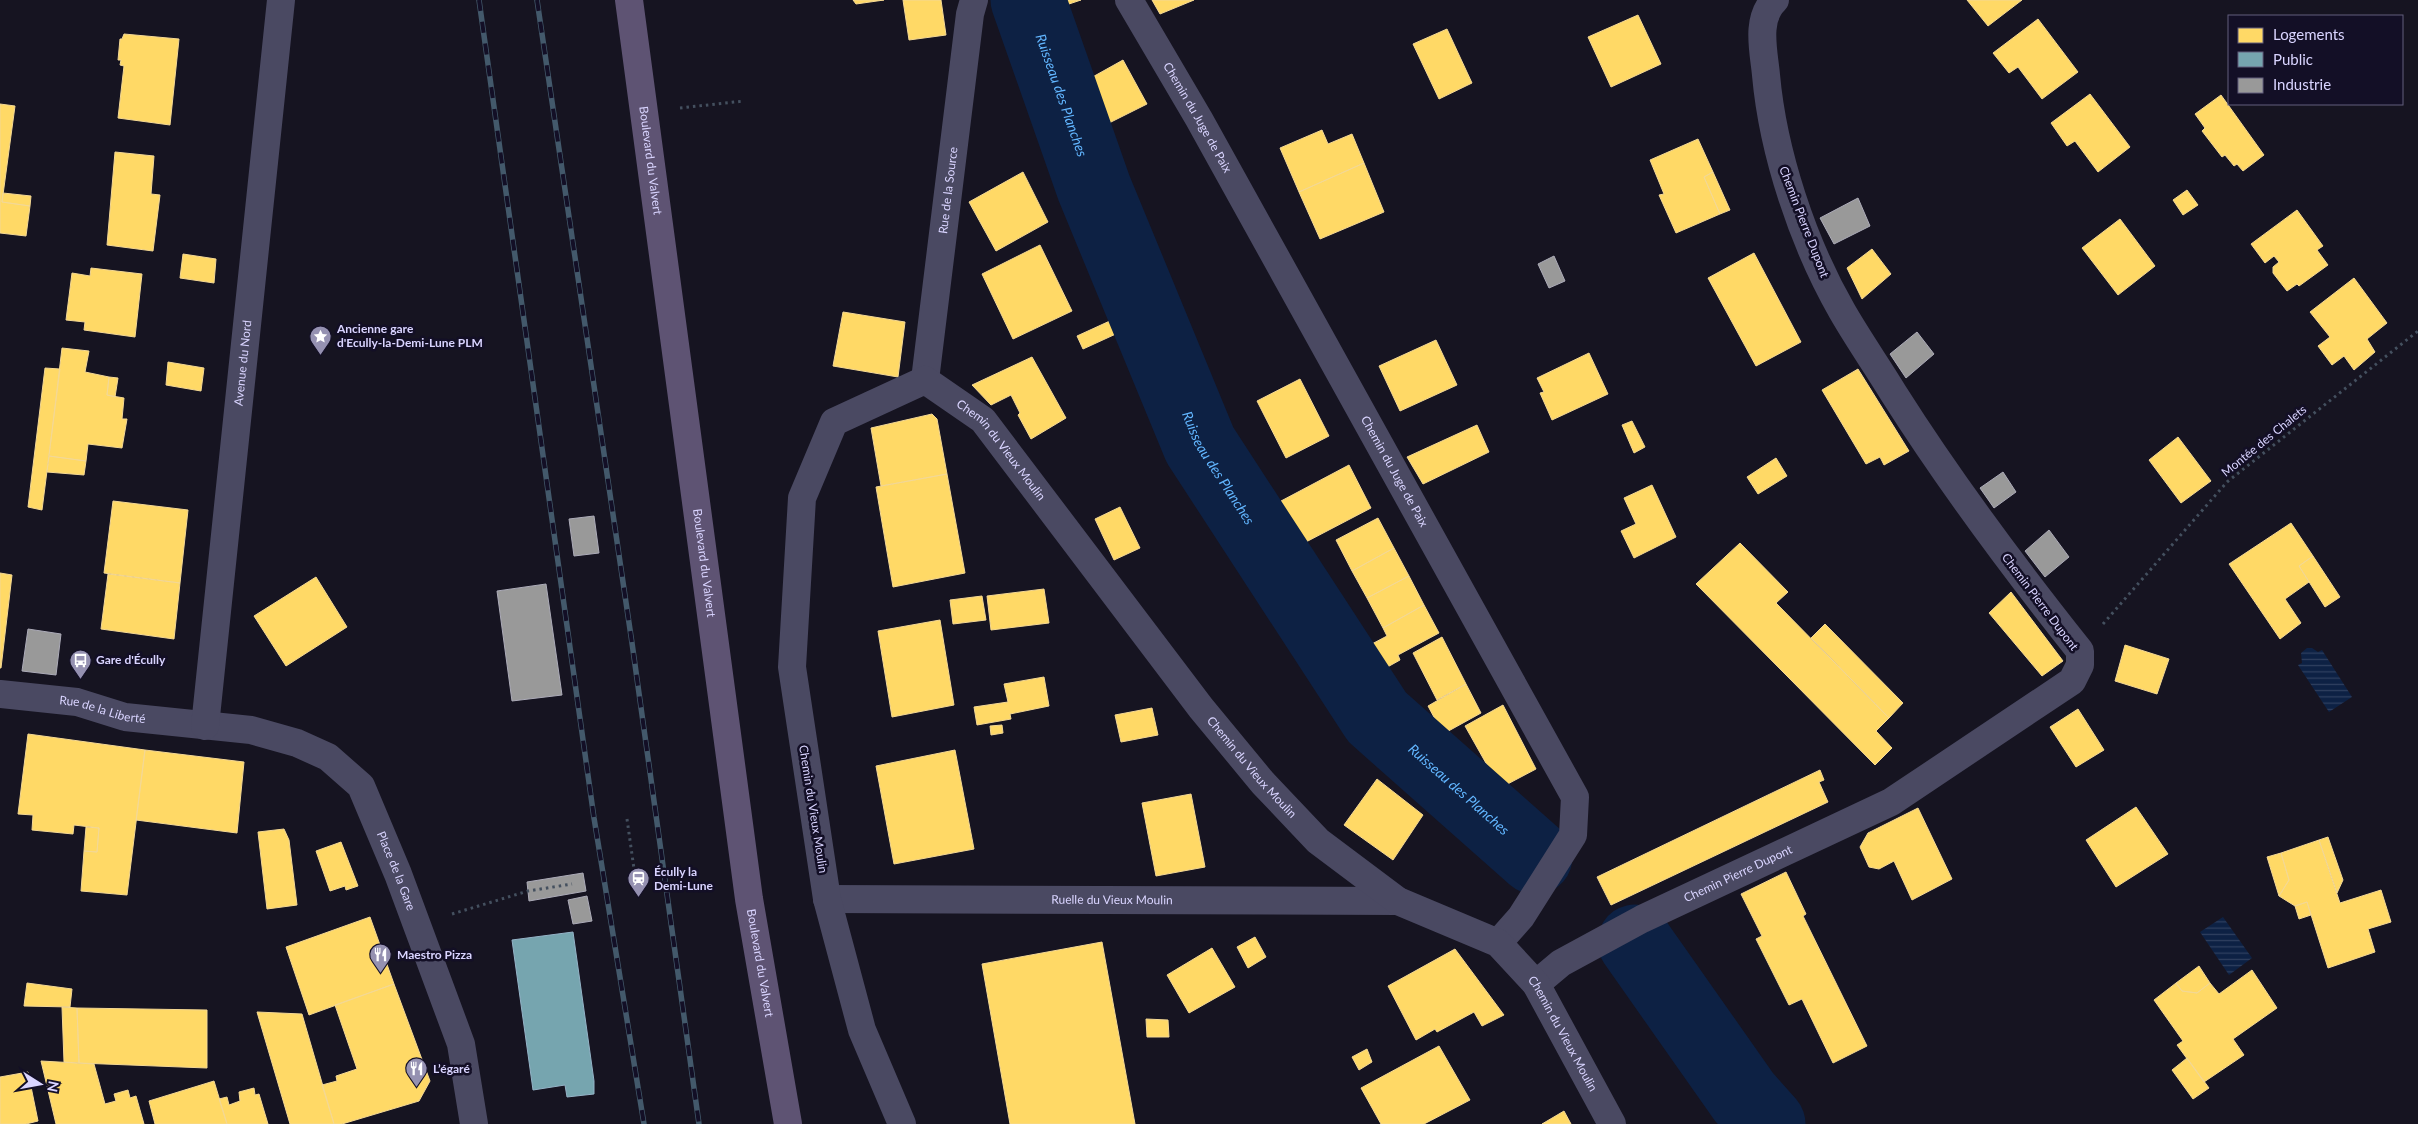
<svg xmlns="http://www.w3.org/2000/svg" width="2418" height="1124" viewBox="0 0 2418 1124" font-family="Lato,sans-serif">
<defs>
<pattern id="water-rules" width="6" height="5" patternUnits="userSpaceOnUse" patternTransform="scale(1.25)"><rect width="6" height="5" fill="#0d2144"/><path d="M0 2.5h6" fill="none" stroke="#304060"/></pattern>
</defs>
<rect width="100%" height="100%" fill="#161421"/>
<path fill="url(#water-rules)" d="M2307,648H2312L2318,652L2322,650L2352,697L2329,712L2298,665L2302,663L2301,653Z
M2223,917L2252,958L2229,975L2200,932Z"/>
<path fill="#ffd966" stroke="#f4d894" d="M853,0H884L856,4Z
M903,0H941L946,35L909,40Z
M1042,0H1081L1045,12Z
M1152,0H1194L1160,14Z
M1967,0H2022L1988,26Z
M1638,15L1661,64L1611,87L1588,37Z
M2038,19L2078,72L2042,99L2018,67L2009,73L1993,53Z
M1447,29L1472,83L1439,99L1413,44Z
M124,34L179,39L170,125L118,118L124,66L120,65L121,60H118L120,39H122Z
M1123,60L1147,104L1095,130L1090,120L1097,117L1080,84Z
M2090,94L2130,147L2098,172L2075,141L2067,146L2051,123Z
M2221,95L2264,155L2243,171L2237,164L2234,166L2225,155L2222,157L2202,131L2205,128L2195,114Z
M0,104L15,106L2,202L30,206L26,236L0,233Z
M1322,130L1328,144L1352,134L1364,163L1299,192L1280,148Z
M1698,139L1713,172L1704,177L1720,214L1676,233L1659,195L1664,194L1650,160Z
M115,152L154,156L151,194L160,195L153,251L107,245Z
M1364,163L1384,212L1320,239L1299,192Z
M1023,172L1048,222L996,251L969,202Z
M1713,172L1730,210L1720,214L1704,177Z
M2187,190L2198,205L2183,215L2173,200Z
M3,193L31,196L30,206L2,202Z
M2297,210L2323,246L2317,250L2328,265L2299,286L2297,284L2287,291L2273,273V267L2279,262L2274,256L2265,263L2251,244Z
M2120,219L2155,266L2118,295L2082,248Z
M1040,245L1072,311L1013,339L982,274Z
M1872,249L1891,274L1862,299L1847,268Z
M1754,253L1801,342L1756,366L1708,278Z
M183,254L216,259L214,283L180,278Z
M91,268L142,274L135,337L84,330L85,322L66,320L72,273L90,276Z
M2354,278L2387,323L2367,339L2375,352L2354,370L2344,356L2332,365L2318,346L2330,337L2310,312Z
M843,312L905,322L898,377L833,366Z
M1112,320L1118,333L1083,349L1077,336Z
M1436,340L1457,385L1400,411L1379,366Z
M62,348L89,351L85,372L109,377L107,395L124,398L122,419H127L122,448L88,444L86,461L49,456Z
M1589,353L1608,394L1552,420L1540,393L1544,392L1537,378Z
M1032,357L1066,418L1031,439L1018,415L1020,413L1011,395L991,405L972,385Z
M168,362L204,368L201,391L166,385Z
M45,368L60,369L42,510L28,507Z
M1858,369L1909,451L1884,465L1880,457L1866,464L1822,390Z
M109,377L118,378L115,397L107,395Z
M1300,379L1329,436L1286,458L1257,401Z
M932,414L937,419L947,474L881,486L871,428Z
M1632,421L1645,447L1634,453L1622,425Z
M1477,425L1489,452L1423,484L1407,457Z
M2178,437L2211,481L2181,503L2149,460Z
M49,456L86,461L84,475L47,472Z
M1776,458L1787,476L1758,494L1747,477Z
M1349,465L1371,508L1304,543L1281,501Z
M947,474L965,573L893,587L876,487Z
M1652,485L1676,537L1634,558L1621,531L1636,524L1624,498Z
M113,501L188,510L180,583L104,573Z
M1120,507L1140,548L1114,560L1095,519Z
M1378,518L1394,548L1352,571L1336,540Z
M2291,523L2313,556L2299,566L2309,582L2285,599L2301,623L2280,639L2229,564Z
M1740,543L1788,592L1776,603L1889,718L1876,731L1892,748L1875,765L1696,584Z
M1394,548L1409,576L1367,598L1352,571Z
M2313,556L2340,597L2325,607L2299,566Z
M0,573L12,575L1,668H0Z
M108,574L180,583L174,639L101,629Z
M1409,576L1424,605L1383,628L1367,598Z
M316,577L347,627L286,666L254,616Z
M1044,589L1049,623L991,630L987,596Z
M2011,592L2063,661L2042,676L1989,613Z
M982,596L986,620L953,624L950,600Z
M1424,605L1439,633L1398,655L1400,660L1366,679L1353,654L1387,636L1383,628Z
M940,620L954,705L892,717L878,631Z
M1825,624L1903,703L1889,718L1811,638Z
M1442,637L1466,684L1437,700L1413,653Z
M2125,645L2169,659L2157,694L2115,681Z
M1044,677L1049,706L1010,714L1011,719L977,725L974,707L1008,702L1004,684Z
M1466,684L1481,713L1443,734L1428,706Z
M1503,705L1536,769L1500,788L1465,726Z
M1152,708L1158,735L1121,742L1115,715Z
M2078,709L2104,750L2076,767L2050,727Z
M1002,725L1003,733L991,735L990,726Z
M28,734L145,750L127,895L81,891L84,851L97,852L99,828L74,825L73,834L32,830L33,815L18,814Z
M145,750L244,762L237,833L136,820Z
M955,750L974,849L894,864L876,766Z
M1820,770L1824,780L1819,782L1828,802L1611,905L1597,877Z
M1377,779L1423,815L1393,860L1344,825Z
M1191,794L1205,867L1156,876L1142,803Z
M2136,807L2168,854L2116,887L2086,840Z
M1918,808L1952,879L1912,900L1894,861L1879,869L1869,867L1860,847L1868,833Z
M86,827L99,828L97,852L84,851Z
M284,829L289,840L297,905L267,909L258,832Z
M2328,837L2343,880L2337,893L2319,840Z
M2319,840L2340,903L2381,890L2391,922L2368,929L2375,952L2328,968L2307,902L2295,906L2279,896L2289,880L2281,853Z
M341,842L358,886L346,890L345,886L330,891L316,851Z
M2281,853L2289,880L2279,896L2267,857Z
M1786,872L1806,914L1803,916L1867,1046L1833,1063L1802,999L1789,1005L1756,939L1762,936L1741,894Z
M2307,902L2311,915L2299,919L2295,906Z
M370,917L394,984L309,1015L286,947Z
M1255,937L1266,957L1248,968L1237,947Z
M1102,942L1135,1124H1010L982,964Z
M1212,948L1235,987L1189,1013L1167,975Z
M1455,949L1504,1015L1482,1026L1474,1012L1437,1032L1435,1029L1416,1040L1388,986Z
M2199,966L2210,983L2197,993L2182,991L2176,983Z
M2252,970L2277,1008L2233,1039L2244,1055L2204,1082L2177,1045L2183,1041L2154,1000L2176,983L2182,991L2197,993L2210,983L2219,994Z
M27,983L72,989L70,1007L24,1006Z
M394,984L430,1081L419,1101L342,1124H334L322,1085L337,1081L336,1076L357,1069L335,1005Z
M62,1007L77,1008L79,1063L64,1062Z
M77,1008L207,1010V1068L79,1063Z
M257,1012L302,1014L334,1124H290Z
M1146,1019L1168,1020L1169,1037H1147Z
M1439,1046L1470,1100L1424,1124H1381L1361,1088Z
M1367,1049L1372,1062L1359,1070L1352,1057Z
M2187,1058L2209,1088L2193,1099L2172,1070Z
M41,1061L94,1064L105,1104L116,1101L114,1094L128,1090L130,1098L136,1096L144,1124H56Z
M28,1072L38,1121L26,1124H0V1077Z
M214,1081L227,1124H155L149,1101Z
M254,1088L255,1095L259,1094L268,1124H227L219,1099L227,1097L229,1105L240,1101L239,1092Z
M1564,1111L1571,1124H1542Z"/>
<path fill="#76a5af" stroke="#94b3c7" d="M573,932L594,1081V1094L567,1097L565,1085L533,1090L512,940Z"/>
<path fill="#999" stroke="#acabb8" d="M1858,198L1870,226L1834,244L1820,218Z
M1554,256L1565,281L1549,288L1538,264Z
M1917,332L1934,354L1906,378L1890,354Z
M2003,472L2016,492L1994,508L1980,488Z
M594,516L599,553L574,556L569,519Z
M2049,530L2069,557L2045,577L2025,551Z
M546,584L562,695L512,701L497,591Z
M28,629L61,634L56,675L22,671Z
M583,873L586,891L529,901L527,882Z
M587,896L592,921L573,924L568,900Z"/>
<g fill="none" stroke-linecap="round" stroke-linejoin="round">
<g stroke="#0d2144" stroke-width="75">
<path id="s1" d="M1028,0L1094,188L1200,445L1377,717L1535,857"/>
<path d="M1635,942L1744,1097L1768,1124"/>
</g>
<path stroke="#44505f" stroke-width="3" stroke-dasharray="2.5 4" stroke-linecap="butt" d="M680,108L744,101
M2103,624L2227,482L2418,331
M627,819L635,876
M452,914L528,891L572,884"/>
<g stroke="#4a4962" stroke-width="28">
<path id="s2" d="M1129,0L1199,119L1575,797L1573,835L1521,917L1498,943"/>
<path id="s3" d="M925,380L970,14L974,0"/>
<path id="s4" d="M0,694L77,702L125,717L251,730L297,743L328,757L361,786L398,874L461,1044L474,1124"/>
<path id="s5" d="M205,726L281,0"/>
<path id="s6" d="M827,899L1398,901"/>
<path id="s7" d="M1536,984L1561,963L1642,919L1891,802L2072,681L2080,665V651C2014,568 1951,484 1894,394C1877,366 1858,339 1842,311C1803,243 1773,153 1766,75C1764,52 1755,19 1775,0"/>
<path id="s8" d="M902,1124L862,1030L827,899L792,667L802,498L834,422L925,380L983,420L1201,708L1263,783L1318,841L1398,901L1498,943L1536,984L1612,1124"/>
</g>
<path stroke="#5e5373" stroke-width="28" id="s9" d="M629,0L749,899L788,1124"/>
<defs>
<path id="rail" d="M479,0L594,818L644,1124
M537,0L632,643L699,1124"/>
</defs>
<use href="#rail" stroke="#43596b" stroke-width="5.5"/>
<use href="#rail" stroke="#130f26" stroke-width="4" stroke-dasharray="11" stroke-linecap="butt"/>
</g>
<defs>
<symbol id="sight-pin" viewBox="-11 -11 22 30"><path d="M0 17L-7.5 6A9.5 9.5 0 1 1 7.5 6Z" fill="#9591b1" stroke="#130f26"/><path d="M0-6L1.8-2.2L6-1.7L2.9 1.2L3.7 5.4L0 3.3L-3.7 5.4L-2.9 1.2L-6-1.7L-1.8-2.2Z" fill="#fff"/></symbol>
<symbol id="bus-pin" viewBox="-11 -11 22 30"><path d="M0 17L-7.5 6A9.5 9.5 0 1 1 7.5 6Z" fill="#9591b1" stroke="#130f26"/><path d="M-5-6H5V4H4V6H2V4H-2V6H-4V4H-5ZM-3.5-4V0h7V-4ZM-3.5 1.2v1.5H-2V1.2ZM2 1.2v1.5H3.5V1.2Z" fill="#fff"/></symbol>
<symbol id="station-pin" viewBox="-11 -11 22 30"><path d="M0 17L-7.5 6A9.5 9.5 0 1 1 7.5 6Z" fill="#9591b1" stroke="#130f26"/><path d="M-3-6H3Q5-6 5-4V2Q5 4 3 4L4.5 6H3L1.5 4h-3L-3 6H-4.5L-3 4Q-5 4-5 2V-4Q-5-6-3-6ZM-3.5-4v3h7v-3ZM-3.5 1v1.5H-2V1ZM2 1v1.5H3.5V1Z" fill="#fff"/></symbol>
<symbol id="restaurant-pin" viewBox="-11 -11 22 30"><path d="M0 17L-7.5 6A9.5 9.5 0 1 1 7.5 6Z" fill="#9591b1" stroke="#130f26"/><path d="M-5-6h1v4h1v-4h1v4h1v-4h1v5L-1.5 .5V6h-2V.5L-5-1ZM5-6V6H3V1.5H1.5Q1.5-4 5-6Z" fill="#fff"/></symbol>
</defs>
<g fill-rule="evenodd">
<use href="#sight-pin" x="308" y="324" width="25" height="34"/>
<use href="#bus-pin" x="68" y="648" width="25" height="34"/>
<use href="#station-pin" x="626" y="866" width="25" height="34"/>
<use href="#restaurant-pin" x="368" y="942" width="25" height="34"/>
<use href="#restaurant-pin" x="404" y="1056" width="25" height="34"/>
</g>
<g text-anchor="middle" stroke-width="5" stroke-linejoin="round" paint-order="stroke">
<g font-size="12" fill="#d9d4ff" stroke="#130f26">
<text dy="4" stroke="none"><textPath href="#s2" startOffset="136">Chemin du Juge de Paix</textPath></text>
<text dy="4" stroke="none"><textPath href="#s9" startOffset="162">Boulevard du Valvert</textPath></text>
<text dy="4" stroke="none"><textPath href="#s3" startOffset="191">Rue de la Source</textPath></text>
<text transform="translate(1804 222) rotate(69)" y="4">Chemin Pierre Dupont</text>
<text dy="4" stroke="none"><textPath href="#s5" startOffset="365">Avenue du Nord</textPath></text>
<text transform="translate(2264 441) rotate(-39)" y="4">Montée des Chalets</text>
<text dy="4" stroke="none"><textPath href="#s8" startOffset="929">Chemin du Vieux Moulin</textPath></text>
<text dy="4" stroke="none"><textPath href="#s2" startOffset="541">Chemin du Juge de Paix</textPath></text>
<text dy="4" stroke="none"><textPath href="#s9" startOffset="568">Boulevard du Valvert</textPath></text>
<text transform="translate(2040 602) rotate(53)" y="4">Chemin Pierre Dupont</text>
<text dy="4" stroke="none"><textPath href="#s4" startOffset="104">Rue de la Liberté</textPath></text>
<text dy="4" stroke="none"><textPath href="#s8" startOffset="1334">Chemin du Vieux Moulin</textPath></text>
<text transform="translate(813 809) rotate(81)" y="4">Chemin du Vieux Moulin</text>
<text dy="4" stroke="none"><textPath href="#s4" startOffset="472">Place de la Gare</textPath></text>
<text dy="4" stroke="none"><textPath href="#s7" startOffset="231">Chemin Pierre Dupont</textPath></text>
<text dy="4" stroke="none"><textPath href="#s6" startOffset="285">Ruelle du Vieux Moulin</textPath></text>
<text dy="4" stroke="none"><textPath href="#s9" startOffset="972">Boulevard du Valvert</textPath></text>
<text dy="4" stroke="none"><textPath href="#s8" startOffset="1754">Chemin du Vieux Moulin</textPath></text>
</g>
<g font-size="12" font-weight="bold" fill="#d9d4ff" stroke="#130f26" text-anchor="start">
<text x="337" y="333">Ancienne gare<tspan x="337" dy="14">d'Ecully-la-Demi-Lune PLM</tspan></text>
<text x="96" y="664">Gare d'Écully</text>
<text x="654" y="876">Écully la<tspan x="654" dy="14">Demi-Lune</tspan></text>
<text x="397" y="959">Maestro Pizza</text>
<text x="433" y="1073">L’égaré</text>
</g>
<g font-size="14" font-style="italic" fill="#62b6ff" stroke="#130f26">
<text dy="5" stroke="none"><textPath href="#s1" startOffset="101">Ruisseau des Planches</textPath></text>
<text dy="5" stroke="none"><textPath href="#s1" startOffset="506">Ruisseau des Planches</textPath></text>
<text dy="5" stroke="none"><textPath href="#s1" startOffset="911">Ruisseau des Planches</textPath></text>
</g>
</g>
<rect x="2228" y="15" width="175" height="90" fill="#130f26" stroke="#625e7d"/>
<rect x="2238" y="28" width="25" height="15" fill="#ffd966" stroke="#625e7d"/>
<text x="2273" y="40" font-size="15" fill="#d9d4ff">Logements</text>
<rect x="2238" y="52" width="25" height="15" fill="#76a5af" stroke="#625e7d"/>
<text x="2273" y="65" font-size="15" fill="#d9d4ff">Public</text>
<rect x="2238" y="78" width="25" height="15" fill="#999999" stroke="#625e7d"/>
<text x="2273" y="90" font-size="15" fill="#d9d4ff">Industrie</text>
<g transform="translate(40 1084) rotate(101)" stroke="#130f26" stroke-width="4" paint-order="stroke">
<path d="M0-4L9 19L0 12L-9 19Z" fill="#d9d4ff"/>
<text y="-8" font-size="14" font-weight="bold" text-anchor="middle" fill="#d9d4ff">N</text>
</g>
</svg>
